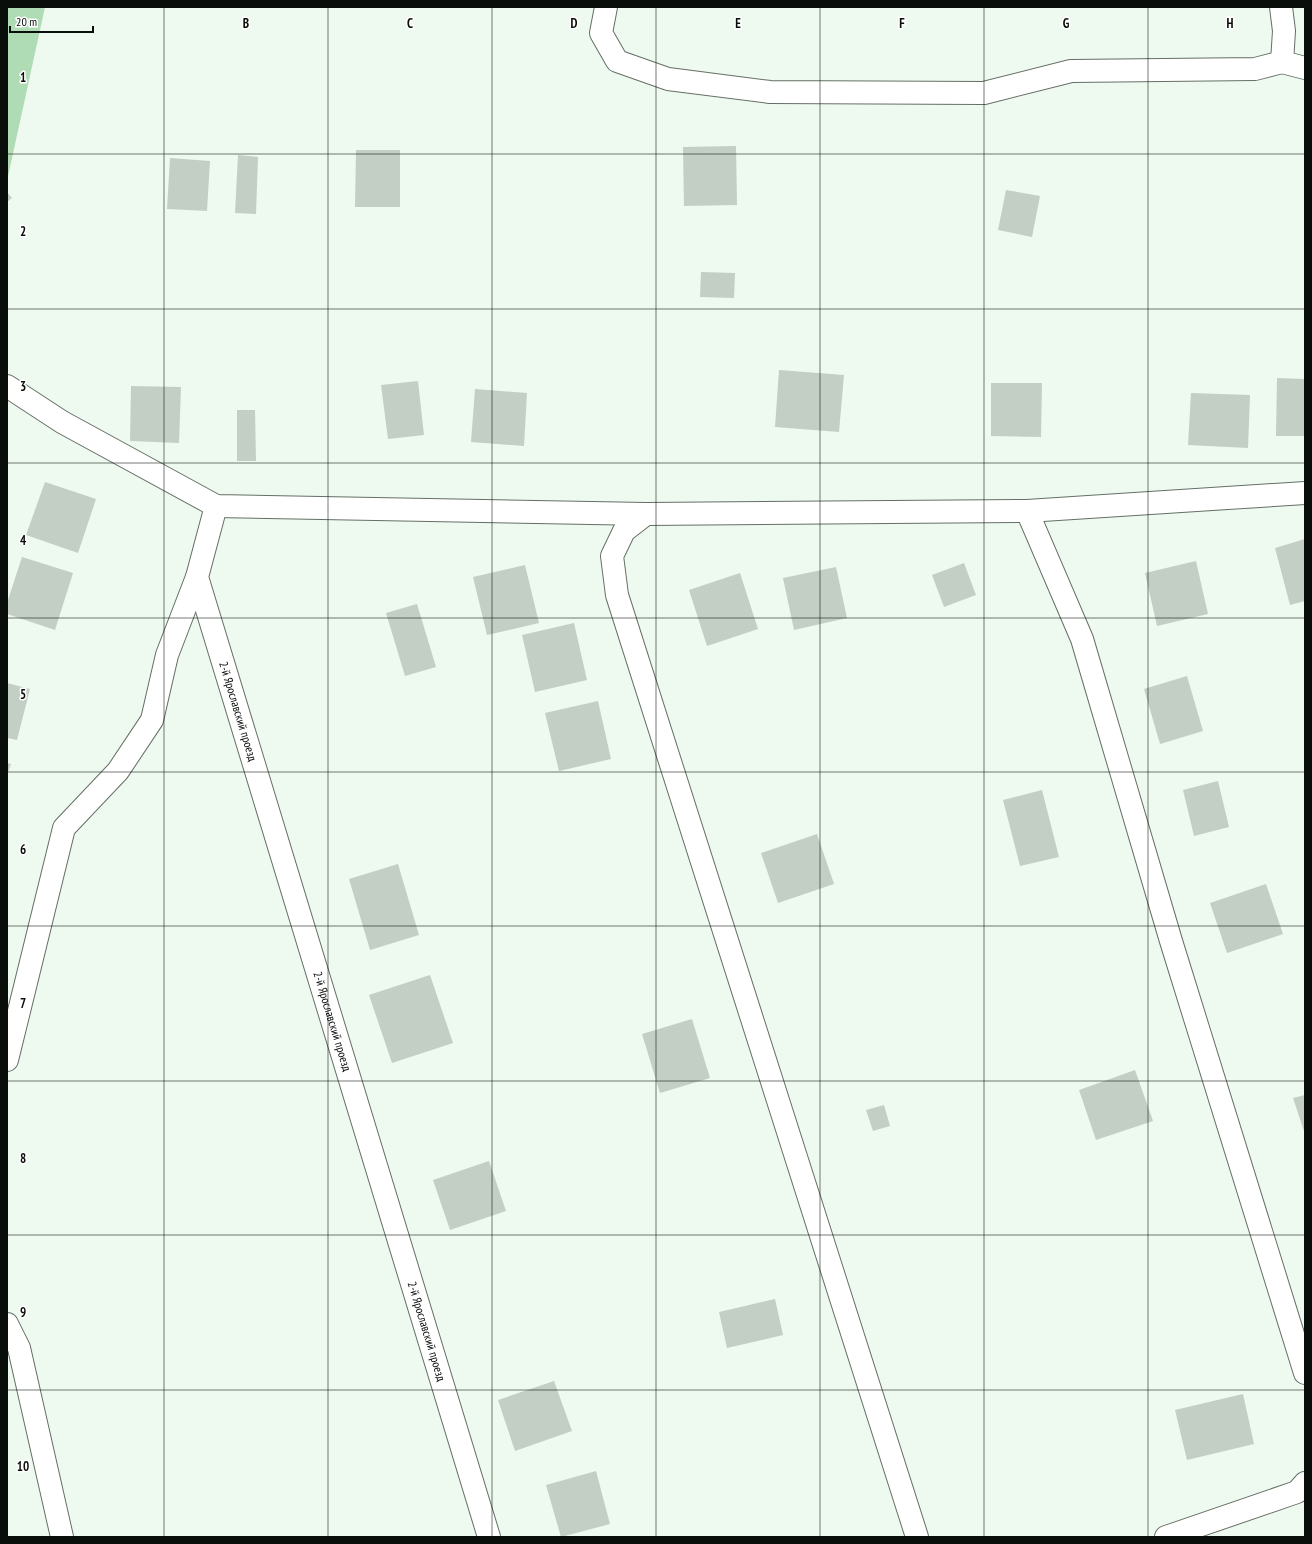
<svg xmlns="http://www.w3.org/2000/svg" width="1312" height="1544" viewBox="0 0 1312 1544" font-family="'PT Sans Narrow',sans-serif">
<rect width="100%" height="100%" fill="#eef9ef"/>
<path fill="#afdcb4" d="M7,7H45L7,181Z"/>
<path fill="#c3cec4" d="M736,146L737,205L684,206L683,147Z
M356,150H400V207H355Z
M238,155L258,157L256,214L235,213Z
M170,158L210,161L207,211L167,209Z
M1006,190L1040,196L1032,237L998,230Z
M7,192L12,198L7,202Z
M701,272L735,273L734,298L700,297Z
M779,370L844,375L839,432L775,427Z
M1277,378L1305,379V436H1276Z
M418,381L424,435L388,439L381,385Z
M991,383H1042L1041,437L991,436Z
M131,386L181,387L179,443L130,441Z
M475,389L527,393L524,446L471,442Z
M1191,393L1250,395L1248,448L1188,445Z
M237,410H255L256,461H237Z
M45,482L96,499L78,553L26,535Z
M1305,539V601L1290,605L1275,548Z
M22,557L73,573L55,630L7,614V603Z
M1196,561L1208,614L1157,626L1145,573Z
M964,563L976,595L944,607L932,575Z
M525,565L539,623L487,635L473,577Z
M836,567L847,618L794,630L783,578Z
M740,573L758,629L707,646L689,590Z
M417,604L436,667L405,676L386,613Z
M574,623L587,680L535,692L522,635Z
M1187,676L1203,731L1160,744L1144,689Z
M7,683L30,689L17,740L7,738Z
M598,701L611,759L559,771L545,713Z
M7,763L11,764L7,775Z
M1218,781L1229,827L1194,836L1183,790Z
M1042,790L1059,857L1020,866L1003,800Z
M817,834L834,884L778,903L761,853Z
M398,864L419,935L370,950L349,879Z
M1266,884L1283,934L1227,953L1210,903Z
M430,975L453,1043L392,1063L369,995Z
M692,1019L710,1078L660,1093L642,1034Z
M1135,1070L1153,1121L1096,1140L1079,1090Z
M1305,1095V1134L1293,1098Z
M884,1105L890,1126L873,1131L866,1110Z
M489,1161L506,1211L450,1230L433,1180Z
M775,1299L783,1335L727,1348L719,1312Z
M554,1381L572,1431L515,1451L498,1400Z
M1243,1394L1254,1444L1187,1460L1175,1410Z
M596,1471L610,1524L561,1537L546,1485Z"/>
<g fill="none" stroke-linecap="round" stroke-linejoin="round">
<defs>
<g id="minor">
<path d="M606,7L601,33L617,61L668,79L770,92L984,93L1071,71L1255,69L1282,62L1284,31L1281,7"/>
<path d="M1282,62L1305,68"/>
<path d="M7,386L62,422L216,506L646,514L1027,511L1305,493"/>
<path id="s1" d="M216,506L197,577L489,1537"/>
<path d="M1027,511L1082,639L1171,941L1305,1373"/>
<path d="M646,514L624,531L612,556L617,595L917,1537"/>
<path d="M7,1060L64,828L118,771L152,720L167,655L197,577"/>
<path d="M7,1324L19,1348L62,1537"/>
<path d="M1166,1537L1297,1492L1305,1483"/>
</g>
</defs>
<use href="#minor" stroke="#656f66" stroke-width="24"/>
<use href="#minor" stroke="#fff" stroke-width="22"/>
</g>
<path fill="none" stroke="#0a0e0a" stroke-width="1" stroke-opacity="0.55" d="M164,7V1537M328,7V1537M492,7V1537M656,7V1537M820,7V1537M984,7V1537M1148,7V1537M7,154H1305M7,309H1305M7,463H1305M7,618H1305M7,772H1305M7,926H1305M7,1081H1305M7,1235H1305M7,1390H1305"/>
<g text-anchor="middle" stroke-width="3" stroke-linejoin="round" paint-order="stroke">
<g font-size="12" fill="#0a0e0a" stroke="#fff">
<text dy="4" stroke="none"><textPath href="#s1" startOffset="214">2-й Ярославский проезд</textPath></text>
<text dy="4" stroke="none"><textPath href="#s1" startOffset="538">2-й Ярославский проезд</textPath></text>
<text dy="4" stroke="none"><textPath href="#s1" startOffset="862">2-й Ярославский проезд</textPath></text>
</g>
</g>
<g font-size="13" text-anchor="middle" font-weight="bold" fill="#0a0e0a" stroke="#fff" stroke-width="3" stroke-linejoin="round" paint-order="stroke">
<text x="246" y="28">B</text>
<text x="410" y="28">C</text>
<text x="574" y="28">D</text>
<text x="738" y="28">E</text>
<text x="902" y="28">F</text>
<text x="1066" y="28">G</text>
<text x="1230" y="28">H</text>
<text x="23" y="82">1</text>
<text x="23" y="236">2</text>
<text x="23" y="391">3</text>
<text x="23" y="545">4</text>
<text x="23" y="699">5</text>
<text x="23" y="854">6</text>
<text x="23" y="1008">7</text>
<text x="23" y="1163">8</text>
<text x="23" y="1317">9</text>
<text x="23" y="1471">10</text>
</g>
<rect width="1312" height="1544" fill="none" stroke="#0a0e0a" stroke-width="16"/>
<path d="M10 26v6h83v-6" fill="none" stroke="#0a0e0a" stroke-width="2"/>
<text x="16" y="26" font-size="12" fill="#0a0e0a" stroke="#ffffff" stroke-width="3" paint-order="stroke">20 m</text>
</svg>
